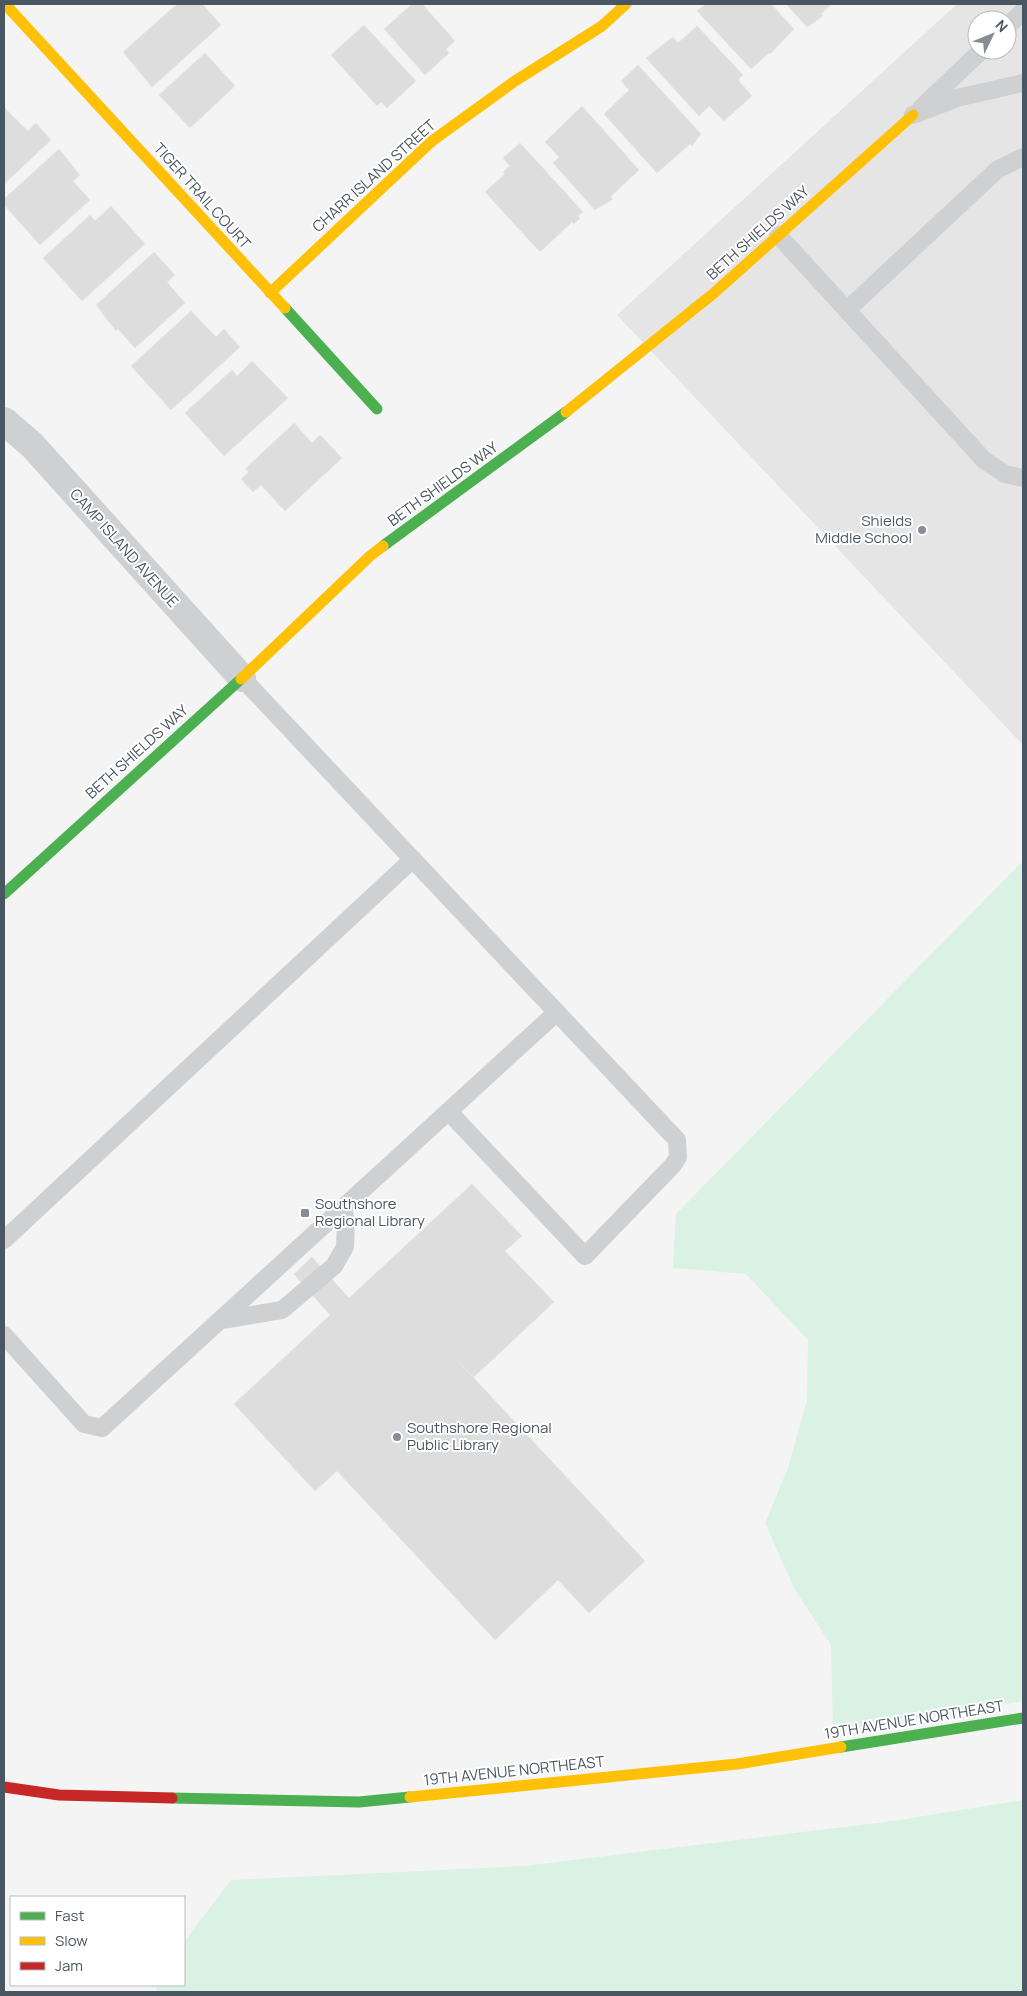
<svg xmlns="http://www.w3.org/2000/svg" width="1027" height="1996" viewBox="0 0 1027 1996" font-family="Manrope,sans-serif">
<rect width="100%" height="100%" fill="#f4f4f4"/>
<path fill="#e6e5e6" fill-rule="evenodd" d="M957,4H1023V745L617,315ZM977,20H1007V50H977Z"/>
<path fill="#d9f2e3" d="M1023,861V1701L833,1732L831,1645L794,1588L765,1523L788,1468L807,1400L808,1340L746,1274L673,1268L676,1214Z
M1023,1800V1992H157L156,1985H184V1942L231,1880L524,1866L893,1821Z"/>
<path fill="#ddddde" stroke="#e5e6e7" d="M177,4H204L203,5L221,25L152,87L123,52Z
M412,4H422L455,41L446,49L449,53L425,75L384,29Z
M705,4H771L794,29L770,54L769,53L751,69L697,11Z
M786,4H832L821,14L823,16L807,27Z
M364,25L416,81L387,108L381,102L377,106L331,55Z
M697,26L743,75L738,80L752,96L724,121L709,106L699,116L646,58L673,37L678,43Z
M205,53L235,86L190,128L159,95Z
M638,65L701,134L692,146L690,144L657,173L604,114L629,90L621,81Z
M582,106L639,170L610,197L613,199L595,210L553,163L559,157L545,142Z
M4,107L28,131L36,123L51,140L4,184Z
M520,143L583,212L578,216L580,218L574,224L572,222L540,252L485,192L505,174L503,172L510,166L503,158Z
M59,149L80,175L73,181L90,200L40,245L4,205V199Z
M111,206L145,244L82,301L43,258L90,215L95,221Z
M154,252L175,275L167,282L185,303L135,348L118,329L116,331L96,305Z
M191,311L216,337L224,329L240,347L171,410L131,366Z
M252,361L288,398L224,456L185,413L232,370L237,376Z
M294,423L312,443L320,435L342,458L285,511L261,485L253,492L241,479L249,472L245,469Z
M472,1184L522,1236L505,1251L554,1302L474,1377L457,1360L645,1561L589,1613L558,1580L495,1640L337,1471L315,1491L234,1404L330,1315L294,1274L312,1257L349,1298Z"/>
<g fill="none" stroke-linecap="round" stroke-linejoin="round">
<path stroke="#ced0d2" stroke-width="18" d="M1007,27L1023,11
M921,108L982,50
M913,115L957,98L1023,83
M778,235L984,460L1005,474L1023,478
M847,310L998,169L1023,157
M242,678L677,1140L678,1157L673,1165L585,1256L449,1112
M4,1240L413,859
M222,1320L282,1310L334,1266L345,1247L346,1221L343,1209
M4,1335L84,1424L102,1428L557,1012"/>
<path stroke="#ced0d2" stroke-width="28" d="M4,421L32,445L242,678"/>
<path stroke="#4caf50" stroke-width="11" d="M285,308L377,409
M383,546L566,412
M4,894L241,679
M841,1747L1023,1718
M172,1798L359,1802L410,1797"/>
<path stroke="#ffc107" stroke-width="11" d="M5,4L285,308
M270,293L432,141L515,81L602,26L626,4
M566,412L714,293L913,115
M241,679L370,556L383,546
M410,1797L737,1764L841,1747"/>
<path stroke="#c62828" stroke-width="11" d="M4,1787L59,1795L172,1798"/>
</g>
<g fill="#868d94" stroke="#fff" stroke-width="2">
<circle cx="922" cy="530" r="5"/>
<rect x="300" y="1208" width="10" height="10" rx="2.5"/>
<circle cx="397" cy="1437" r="5"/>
</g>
<g text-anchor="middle" stroke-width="4" stroke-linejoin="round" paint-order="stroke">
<g font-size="15" fill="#4a5661" stroke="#fff">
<text transform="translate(374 176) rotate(-42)" y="5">CHARR ISLAND STREET</text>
<text transform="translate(202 196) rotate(48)" y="5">TIGER TRAIL COURT</text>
<text transform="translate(758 233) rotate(-42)" y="5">BETH SHIELDS WAY</text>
<text transform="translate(443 484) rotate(-36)" y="5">BETH SHIELDS WAY</text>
<text transform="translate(124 548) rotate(48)" y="5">CAMP ISLAND AVENUE</text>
<text transform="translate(137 752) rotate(-42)" y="5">BETH SHIELDS WAY</text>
<text transform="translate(914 1720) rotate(-9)" y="5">19TH AVENUE NORTHEAST</text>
<text transform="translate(514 1771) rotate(-6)" y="5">19TH AVENUE NORTHEAST</text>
</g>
<g font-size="15" fill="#4a5661" stroke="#fff" text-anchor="start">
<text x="912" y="526" text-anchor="end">Shields<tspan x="912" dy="17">Middle School</tspan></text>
<text x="315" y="1209">Southshore<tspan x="315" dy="17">Regional Library</tspan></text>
<text x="407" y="1433">Southshore Regional<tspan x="407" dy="17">Public Library</tspan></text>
</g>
</g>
<rect width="1027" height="1996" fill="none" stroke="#4a5661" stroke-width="10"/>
<rect x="10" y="1896" width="175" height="90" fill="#ffffff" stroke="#b7bbc0"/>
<rect x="20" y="1912" width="25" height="8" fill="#4caf50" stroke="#b7bbc0"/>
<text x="55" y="1921" font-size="15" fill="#4a5661">Fast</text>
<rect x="20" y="1937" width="25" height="8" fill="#ffc107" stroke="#b7bbc0"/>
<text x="55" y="1946" font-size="15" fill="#4a5661">Slow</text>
<rect x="20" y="1962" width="25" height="8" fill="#c62828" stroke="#b7bbc0"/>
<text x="55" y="1971" font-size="15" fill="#4a5661">Jam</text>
<g transform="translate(992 35) rotate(47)"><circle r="24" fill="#ffffff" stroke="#b7bbc0"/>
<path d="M0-4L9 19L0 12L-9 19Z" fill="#868d94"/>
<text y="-8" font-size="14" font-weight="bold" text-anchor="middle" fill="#4a5661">N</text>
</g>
</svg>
